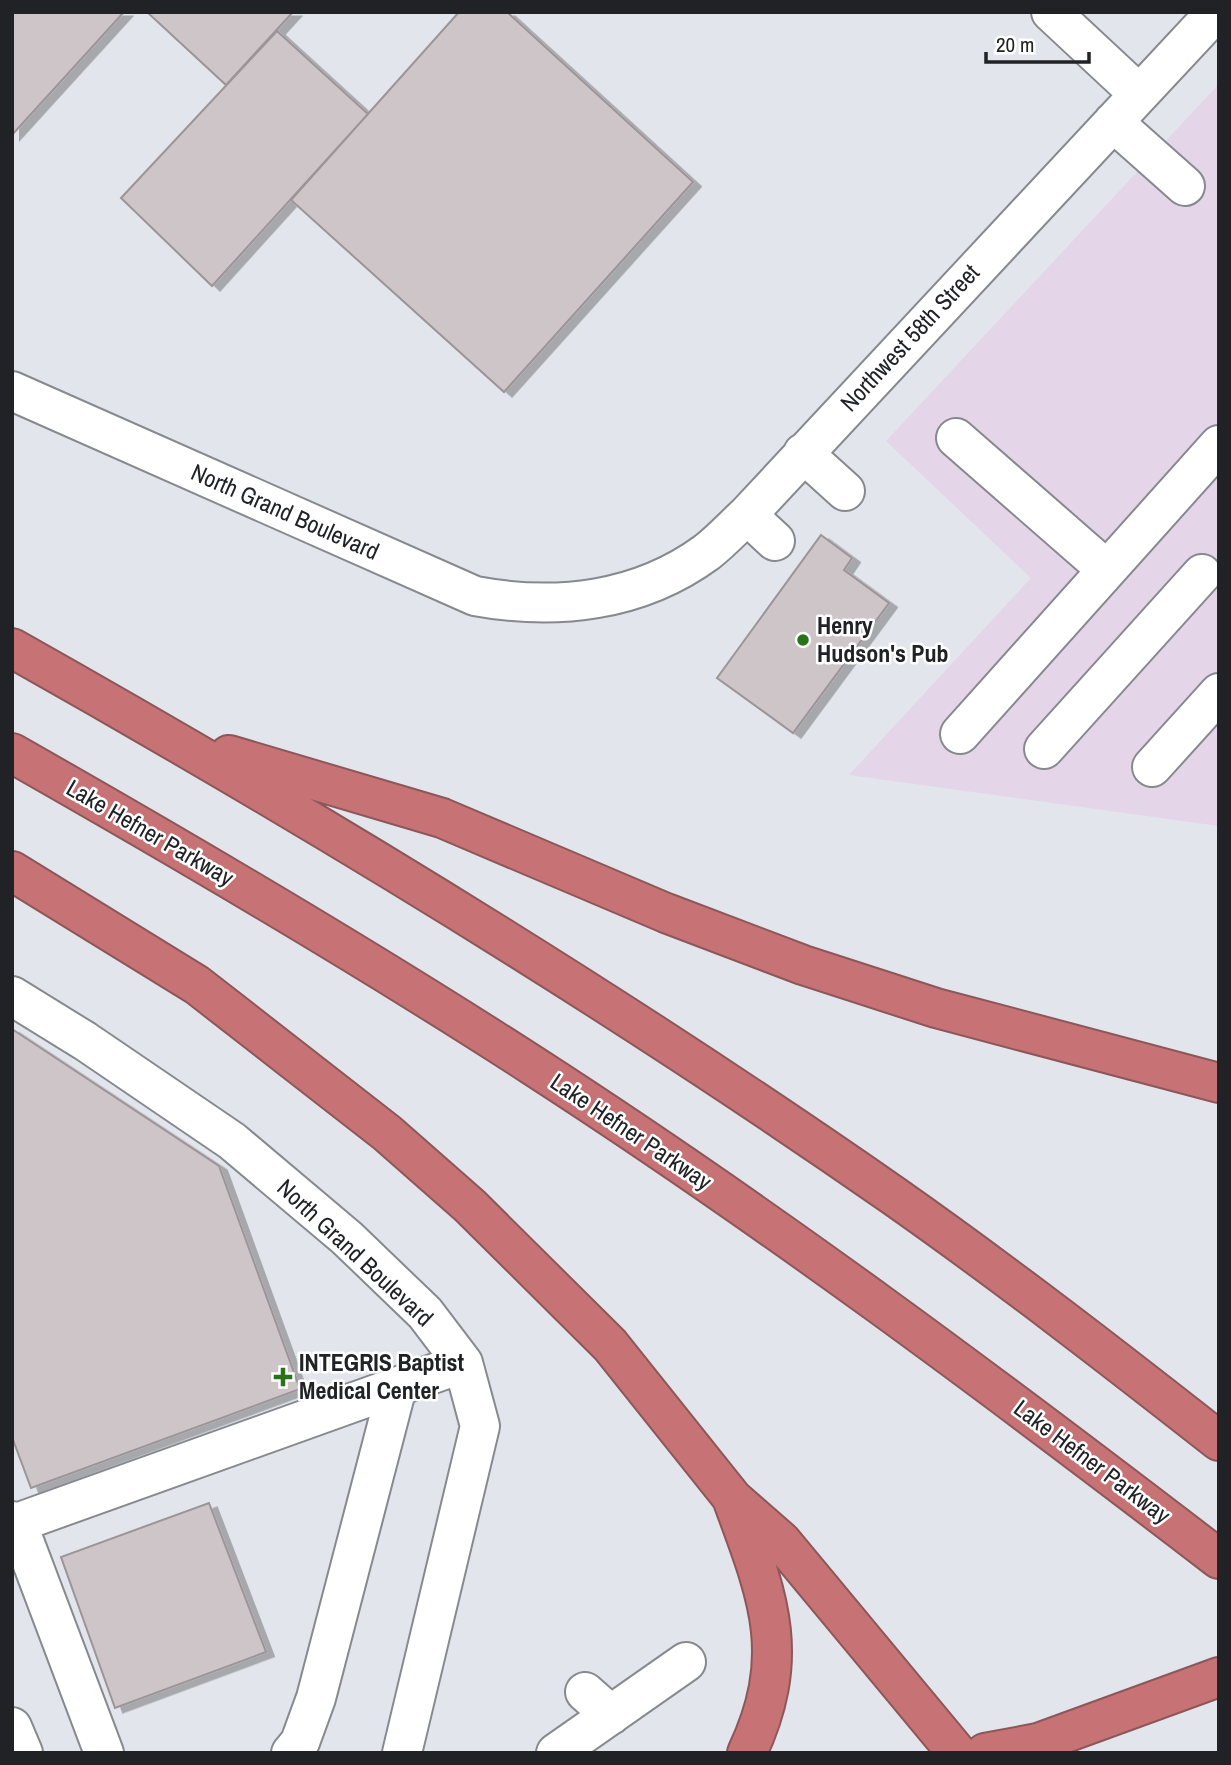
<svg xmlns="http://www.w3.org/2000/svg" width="1231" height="1765" viewBox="0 0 1231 1765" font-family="'Archivo Narrow',sans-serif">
<defs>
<filter id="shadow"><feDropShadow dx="8" dy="4.5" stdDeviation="0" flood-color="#0004"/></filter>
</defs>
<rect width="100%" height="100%" fill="#e2e5eb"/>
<path fill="#e4d5e8" d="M1219,84V826L849,775L1031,578L886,441Z"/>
<path fill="#cdc5c7" stroke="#9c9496" stroke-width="2" filter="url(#shadow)" d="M12,12H124L12,135Z
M147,12H293L226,85Z
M459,12H507L693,182L504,392L291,200Z
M277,31L368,114L212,286L121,198Z
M821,535L852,558L844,570L889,603L793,733L717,678Z
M12,1029L219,1166L300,1389L31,1488L12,1437Z
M209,1503L266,1652L115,1708L61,1557Z"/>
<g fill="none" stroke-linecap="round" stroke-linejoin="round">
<defs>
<path id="minor" d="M1051,12L1139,94
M1113,122L1185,186
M12,391L475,596C556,611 639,602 707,552C721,541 734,527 747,515L1216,12
M956,438L1107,570
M803,453L845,491
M747,515L775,541
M960,734L1219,445
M1044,749L1202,574
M1152,767L1219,693
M12,996L85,1041L232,1141L347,1238L425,1313L463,1363L480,1426L402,1753
M12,1521L24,1541L104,1753
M14,1524L463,1363
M585,1692L611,1715
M12,1727L23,1753
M291,1753L300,1742L316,1698L397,1387
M556,1753L686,1662"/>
<path id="highway" d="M12,648C314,818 610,998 894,1196C1005,1274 1112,1357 1219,1441
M12,753C188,853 362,955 532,1065C769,1218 995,1387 1219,1559
M229,755L442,818L666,913L803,965L936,1008L1219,1083
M12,871L197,985L387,1133L470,1206L610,1345L733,1499L781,1541L957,1753
M733,1501C768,1596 793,1655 747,1753
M985,1753L1038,1743L1219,1677"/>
</defs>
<use href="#minor" stroke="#86898e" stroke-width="42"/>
<use href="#highway" stroke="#8d5759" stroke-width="42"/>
<use href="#minor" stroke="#fff" stroke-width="38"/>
<use href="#highway" stroke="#c77375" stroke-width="38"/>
</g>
<g fill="#287319" stroke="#fff" stroke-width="2.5">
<circle cx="803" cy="640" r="7"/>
<path d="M279.5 1366.5h7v7h7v7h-7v7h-7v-7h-7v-7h7z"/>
</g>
<g text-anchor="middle" stroke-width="5" stroke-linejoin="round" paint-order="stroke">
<g font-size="24" fill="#212225" stroke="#fff">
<text transform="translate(910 338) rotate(-47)" y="8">Northwest 58th Street</text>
<text transform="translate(285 512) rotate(24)" y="8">North Grand Boulevard</text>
<text transform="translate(150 833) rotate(30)" y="8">Lake Hefner Parkway</text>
<text transform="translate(631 1132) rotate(34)" y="8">Lake Hefner Parkway</text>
<text transform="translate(355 1253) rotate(43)" y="8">North Grand Boulevard</text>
<text transform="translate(1092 1462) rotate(37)" y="8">Lake Hefner Parkway</text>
</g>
<g font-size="24" font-weight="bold" fill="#212225" stroke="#fff" text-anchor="start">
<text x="817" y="634">Henry<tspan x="817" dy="28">Hudson's Pub</tspan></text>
<text x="299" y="1371">INTEGRIS Baptist<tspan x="299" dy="28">Medical Center</tspan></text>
</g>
</g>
<rect width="1231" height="1765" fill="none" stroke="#212225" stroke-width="28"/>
<path d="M986 52v10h103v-10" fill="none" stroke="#212225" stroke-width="3.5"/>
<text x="996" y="52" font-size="21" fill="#212225" stroke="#ffffff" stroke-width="5" paint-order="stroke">20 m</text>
</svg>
